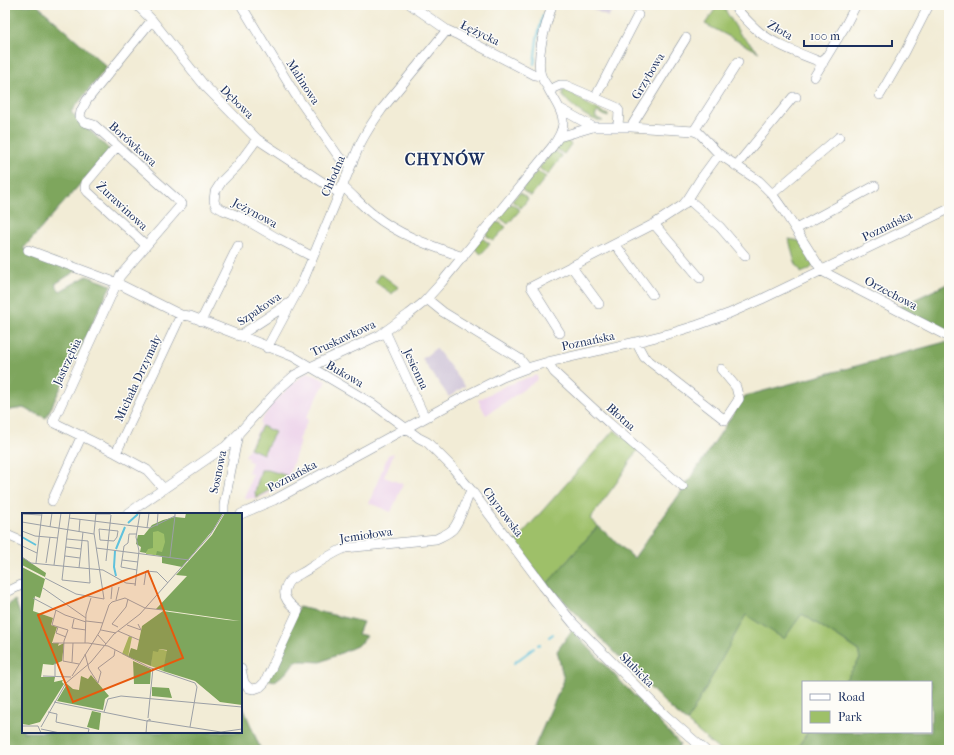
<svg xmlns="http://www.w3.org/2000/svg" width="954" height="755" viewBox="0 0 954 755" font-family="'IM FELL French Canon',serif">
<rect width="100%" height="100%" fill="#fdfcf7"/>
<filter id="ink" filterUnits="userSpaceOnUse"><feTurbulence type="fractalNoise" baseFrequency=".025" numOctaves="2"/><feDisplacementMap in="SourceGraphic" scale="8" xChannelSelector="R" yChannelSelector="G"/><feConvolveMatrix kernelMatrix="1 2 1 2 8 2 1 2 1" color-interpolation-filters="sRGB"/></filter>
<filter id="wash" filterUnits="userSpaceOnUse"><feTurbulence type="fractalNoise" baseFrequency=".012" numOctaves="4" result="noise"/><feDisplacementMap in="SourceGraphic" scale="16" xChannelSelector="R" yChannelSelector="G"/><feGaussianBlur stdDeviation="0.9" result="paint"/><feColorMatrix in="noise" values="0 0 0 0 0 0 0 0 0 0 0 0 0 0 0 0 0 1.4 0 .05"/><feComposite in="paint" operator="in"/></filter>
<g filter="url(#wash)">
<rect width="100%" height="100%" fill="#f2ecd6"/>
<path fill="#ecd1ea" d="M308,372L326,381L306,418L308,420L298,440L300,441L286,485L257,499L253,498L247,499H245L252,474L248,473L252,462L248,461L249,458L245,456L261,424L260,422L273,403L293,383Z
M536,375L538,379L530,385L486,415L478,400L505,386Z
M394,453L384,477L403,484L391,512L369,503L388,455Z"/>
<path fill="#cbbfd5" d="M586,5H615L608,17Z
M436,348L465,386L449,397L422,359Z"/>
<path fill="#9ec069" stroke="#5c7864" d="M718,5H722L740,34L759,52L705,24Z
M565,89L568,90L587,104L608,115V117L597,112L595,117L603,121C590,122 570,105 562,95L564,94L562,90Z
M564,139L571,144L564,154L556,149L559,143Z
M554,150L562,156L548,175L539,168Z
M537,171L546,177L531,196L523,191L522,189Z
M519,193H521L528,199L521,208L512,201Z
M510,204H512L520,210L508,224L500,218V216Z
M495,222L500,223L506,227L493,241L486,235Z
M482,238L490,244L481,254L475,249V247Z
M789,239L800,241L813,265C811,270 805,271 801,273V271C793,263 792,250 789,239Z
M381,274L398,287L392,294L375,282Z
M262,426L275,432L263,454L250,448Z
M614,430L638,449L617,482L590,519L598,526L547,584L513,544Z
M261,470H268L288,476L286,481L256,498L255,492Z
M746,614H802L858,650L860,659L844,682H803V732H808L796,750H719L687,722Z"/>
<path fill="#7ea65d" stroke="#4c6a5e" d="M5,5H37L107,67L71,112L110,150L23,249L79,269L55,284L60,291L87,276L111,285L46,418L23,408L5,411Z
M949,283V337L897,308Z
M945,342L949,344V750H796L808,732H931V682H844L860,659L858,650L802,614L784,639L746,615L687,722L670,708L547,584L598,526L634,558L686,485L745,396Z
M15,600L23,622V732H241V699L243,707L261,750H5V607Z
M299,607L363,622L358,634L367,636L359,645L321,662L304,661H295L287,672L275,681L266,679Z
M572,630L680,744L677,750H533L564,680L557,651Z"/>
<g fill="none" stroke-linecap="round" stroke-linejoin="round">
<path stroke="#5fc2dd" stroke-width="2" d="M545,7L546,5
M534,64L537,39L543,15
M549,637L553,634
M538,645L540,644
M514,663L534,648"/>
</g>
</g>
<g filter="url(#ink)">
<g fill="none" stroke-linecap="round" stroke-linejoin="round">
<defs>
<path id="minor" d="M137,5L152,20L204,85L257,139L339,193
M241,5L295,94L339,157L351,165
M411,5L447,30L458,35L535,75L541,76
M733,5C741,14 748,22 757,30C772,44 803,55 823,63
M152,20L87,100L81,111L80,117L84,122L94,125L182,204L120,276L53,422L116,453L147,470L164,489
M814,77L844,28L856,5
M549,90L560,85H565L616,107L619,111L618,127
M880,95L905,52L929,5
M595,98L638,15
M561,109L593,127
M631,127L686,38
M694,131L738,62
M559,137L593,127H631L694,131L699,133L719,154L759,181L772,194L784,211L822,271L949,337
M257,139L237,166L222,181L215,192L214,201L216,206L223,210L241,217L277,238L313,257
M117,146L86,183L85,188L88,192L146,245
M736,166L793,97H796
M342,186C353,195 363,207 374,215C400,236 432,246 463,257
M772,194L839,137
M688,199L720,227L745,256
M654,224L700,278
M796,229L875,186
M615,244L652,294
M28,250L117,283L181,315L190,316L292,356L373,404L419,438L427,442L452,467L471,490L543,586L573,623L665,715L705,750
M571,266L599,304
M427,299L443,312L520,359L527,368
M201,321L238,246
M385,331L425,418
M560,333L531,287L654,224L683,205L688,199L700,180L719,154
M239,336L291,302
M636,342L644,357L725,420L739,399L736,387L721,369
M267,348L303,281L360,144C366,132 374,120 382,109L447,30
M548,362L554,372L609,423L683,487
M116,453L181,315
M52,501L82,435
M127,514L226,446L238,434L279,389L295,375L310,367L380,335L409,314L423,303L442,282L552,147C573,119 560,112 547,86C544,82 541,77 540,72C537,50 546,26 552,5
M224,514V505L238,434
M241,514L274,500L467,395L503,377L527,368L548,362L636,342L672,333L698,325L728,314L762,299L949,209
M5,534L23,542
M5,593L23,584
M241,669L244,683L249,688L254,689L260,687L265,682L298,611C294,607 289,604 287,600C282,593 286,582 293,578C298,575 302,573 307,570C319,562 331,554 345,548L436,539C442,536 448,534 453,529C460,521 466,501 471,490"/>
</defs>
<use href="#minor" stroke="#868e9a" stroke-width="10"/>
<use href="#minor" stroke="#fff" stroke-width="9"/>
</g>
</g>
<g text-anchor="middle" stroke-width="3" stroke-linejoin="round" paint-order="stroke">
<g font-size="12" fill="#1b2f5e" stroke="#fdfcf7">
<text transform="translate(780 30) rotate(30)" y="4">Złota</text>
<text transform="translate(480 33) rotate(26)" y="4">Łężycka</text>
<text transform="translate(648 76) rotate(-59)" y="4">Grzybowa</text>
<text transform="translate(303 82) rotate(57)" y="4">Malinowa</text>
<text transform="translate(237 102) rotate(45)" y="4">Dębowa</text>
<text transform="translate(133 144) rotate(42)" y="4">Borówkowa</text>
<text transform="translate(333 176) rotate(-67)" y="4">Chłodna</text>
<text transform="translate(122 206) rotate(43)" y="4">Żurawinowa</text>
<text transform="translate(255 213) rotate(28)" y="4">Jeżynowa</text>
<text transform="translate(887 226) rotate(-26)" y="4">Poznańska</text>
<text transform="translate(891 293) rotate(28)" y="4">Orzechowa</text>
<text transform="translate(259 309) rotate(-34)" y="4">Szpakowa</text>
<text transform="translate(343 338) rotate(-25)" y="4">Truskawkowa</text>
<text transform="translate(588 341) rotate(-12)" y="4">Poznańska</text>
<text transform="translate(67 362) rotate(-65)" y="4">Jastrzębia</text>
<text transform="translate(416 369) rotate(65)" y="4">Jesienna</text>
<text transform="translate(345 374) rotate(30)" y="4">Bukowa</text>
<text transform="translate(138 378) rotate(-65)" y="4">Michała Drzymały</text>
<text transform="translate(621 417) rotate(42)" y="4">Błotna</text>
<text transform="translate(218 472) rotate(-78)" y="4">Sosnowa</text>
<text transform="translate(292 476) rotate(-28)" y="4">Poznańska</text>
<text transform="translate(503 512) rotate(53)" y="4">Chynowska</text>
<text transform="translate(366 535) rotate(-8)" y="4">Jemiołowa</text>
<text transform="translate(637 670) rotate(45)" y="4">Słubicka</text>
</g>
<g font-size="16" font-weight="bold" letter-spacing="1" fill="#1b2f5e" stroke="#fdfcf7">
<text x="445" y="165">CHYNÓW</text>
</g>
</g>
<g transform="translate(22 513)">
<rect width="220" height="220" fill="#f2ecd6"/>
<path d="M153,4L147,44L124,41L127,16ZM107,123L110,124L106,144L100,141ZM137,136L146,138L141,158L129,153L130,138Z" fill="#9ec069"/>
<path d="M164,0H201L191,17L160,54L140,50V43L134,42L135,38L140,39L143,29L142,21L136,18L131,19V35L126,36L124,40L118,39L119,34L114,31L116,22H122L130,12L141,7L153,4L163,5ZM203,0H220V192L198,189L173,168L141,158L145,137L137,136L136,139L131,138L129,153L106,144L109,135L115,137L120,113L141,98L205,107L218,108L134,96L165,63L154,62L190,22ZM0,44L24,60L23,64L0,52ZM0,54L23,66L18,85L13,83L11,98L31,105L29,112L35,114L30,130H37L36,133L42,130L40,148L31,152L21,151L19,164H33L32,169L41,167L40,169L42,171L18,209L7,212L0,211ZM111,148L129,156L128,171H112ZM69,162L87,183L83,186L81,197L35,188L45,171L51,176L57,177L59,163L66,166ZM130,174L147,175L150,185L130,183ZM70,198L79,200L77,217L65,214Z" fill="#7ea65d"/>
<path fill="none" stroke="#5fc2dd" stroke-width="2" d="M106,10L116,1M0,24L14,32M94,36L103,14M93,38L92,54L94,63"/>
<path fill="none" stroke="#9ca0a6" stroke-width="1" d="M74,0L72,20L82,86M0,1L20,2M73,1H89M47,5L128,15L153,3V0M0,9L72,21M135,13L136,0M28,14L30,0M125,15L127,0M77,16L96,18L95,24L92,28L78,27ZM0,18L13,23L36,25M57,19L58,6M115,21H107L106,30L102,33L99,54L115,57M45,26L66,28L68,70L40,67L45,22L48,0M0,33L15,40M44,34L59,36M74,35L167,47M43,43L58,45M0,44L9,50L81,57L104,70L114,71M148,44L153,3M100,47L116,49M84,48L89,2M14,50L20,0M24,50L28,24M32,52L39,0M57,55L61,19M23,65L54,81L82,86M122,72L124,58L135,59L146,70M113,73L117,38L114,24L118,0M21,75L64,105M11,85L43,102L64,109M89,86L90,74M94,87L97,74M34,97L30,112L46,117L42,128L41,148L57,151M52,106L50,115L64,117M64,108L81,110M105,112L119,117L116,111M36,114L34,120L44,124M96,114L90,111L104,94L106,86M79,117L94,120M96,118L117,127M76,122L84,131M31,130H66L86,133L126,154L173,170L175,174L168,214M63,130L64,101L69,85M63,141L67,156L76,170L79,159L76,155L92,143L93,137M50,149L51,130M21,163L49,164M33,163V150M50,163L78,118L87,92L90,89L103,85L123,95L141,97M32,189L125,208L128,206V208H125M26,199L35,201L34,209L67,216L66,220M82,199L86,186L99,183L220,194M126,205L131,155M128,208L199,219L220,216M0,213H16L19,220M19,214L44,170L69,149L92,121L118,101L188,22L202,0M19,216L38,220M124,220L125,208"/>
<path fill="#e8590c" fill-opacity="0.15" stroke="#e8590c" stroke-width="2" d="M126,58L161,145L51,189L16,102Z"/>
<rect width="220" height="220" fill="none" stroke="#1b2f5e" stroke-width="2"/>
</g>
<rect width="954" height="755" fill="none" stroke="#fdfcf7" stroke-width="20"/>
<rect x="802" y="681" width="130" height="52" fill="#fdfcf7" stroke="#a3aaba"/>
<rect x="810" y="694" width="20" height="6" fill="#ffffff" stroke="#a3aaba"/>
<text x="838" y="701" font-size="12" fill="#1b2f5e">Road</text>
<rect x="810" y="711" width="20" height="12" fill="#9ec069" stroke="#a3aaba"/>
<text x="838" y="721" font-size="12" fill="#1b2f5e">Park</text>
<path d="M804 40v6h88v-6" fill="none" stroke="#1b2f5e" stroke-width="2"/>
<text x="810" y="40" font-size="12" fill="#1b2f5e" stroke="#fdfcf7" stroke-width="3" paint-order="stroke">100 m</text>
</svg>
